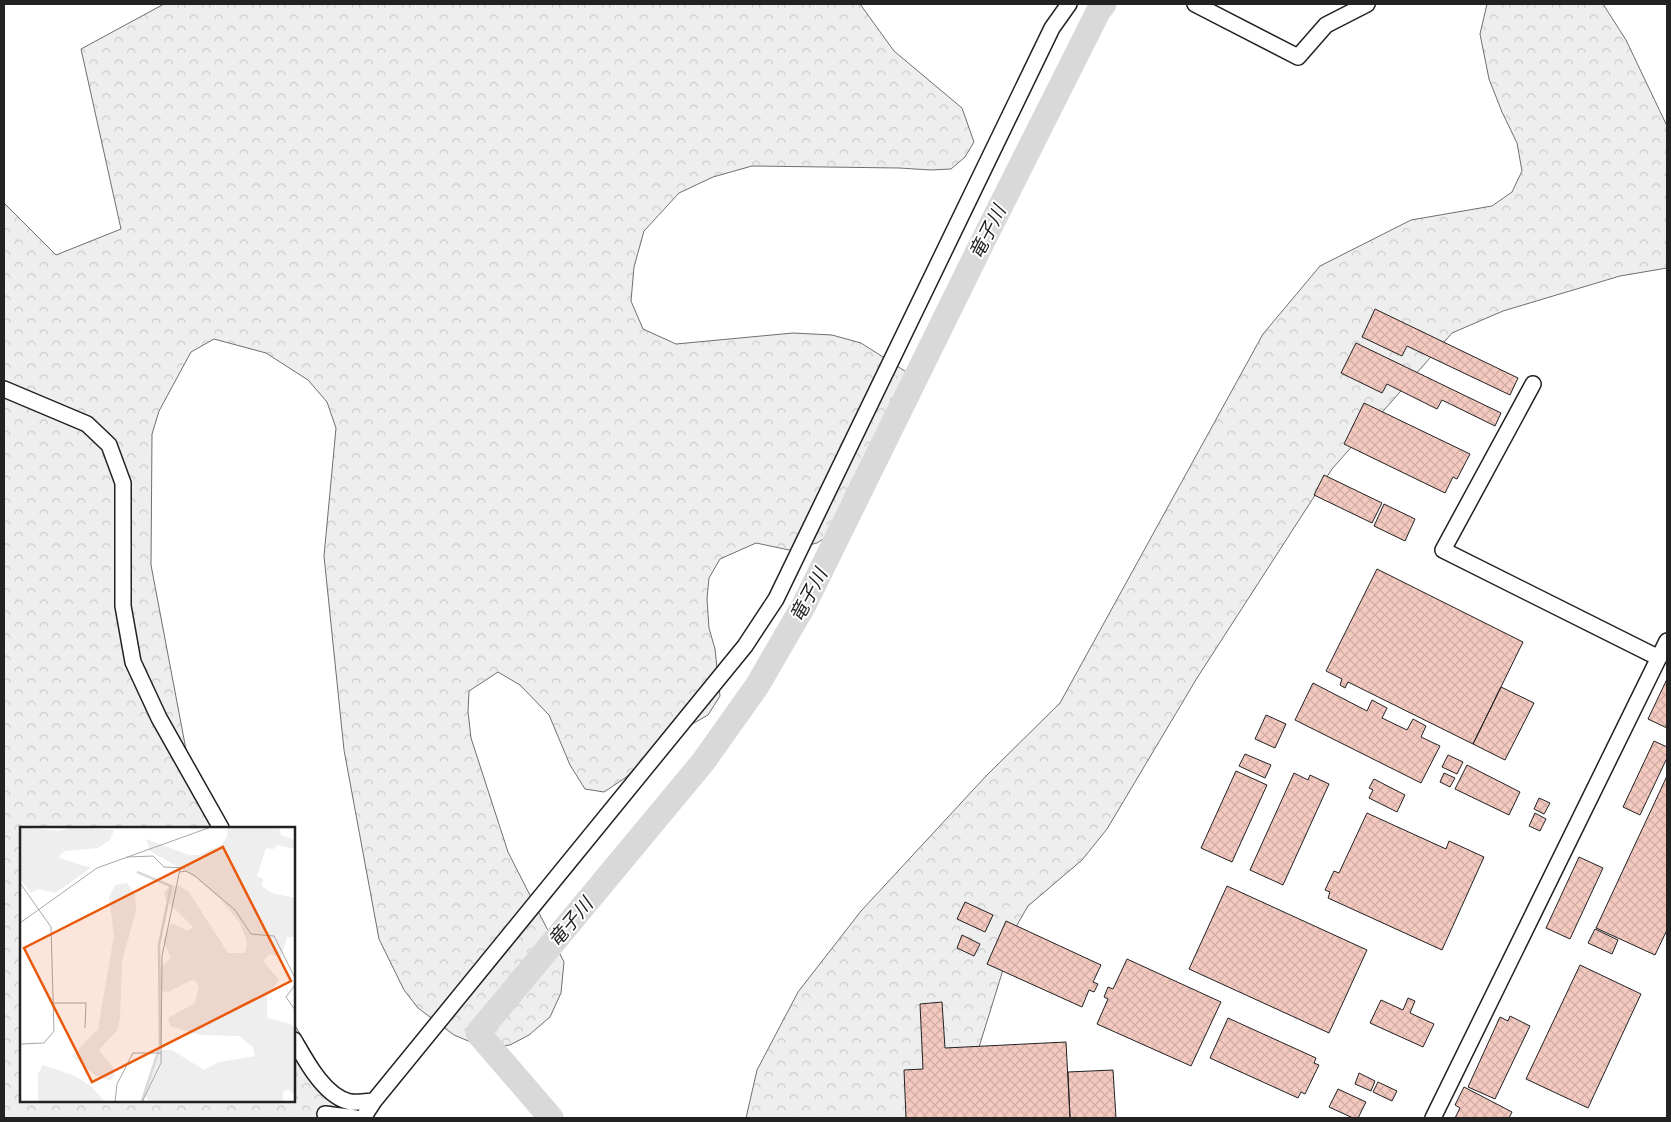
<svg xmlns="http://www.w3.org/2000/svg" width="1671" height="1122" viewBox="0 0 1671 1122" font-family="Signika,'Noto Sans JP',sans-serif">
<defs>
<pattern id="forest-crowns" width="20" height="18" patternUnits="userSpaceOnUse" patternTransform="scale(1.25)"><rect width="20" height="18" fill="#eee"/><path d="M2 6a3 3 0 1 1 6 0M12 15a3 3 0 1 1 6 0" fill="none" stroke="#ccc"/></pattern>
<pattern id="building-cross-hatch" width="8" height="8" patternUnits="userSpaceOnUse" patternTransform="scale(1.25)"><rect width="8" height="8" fill="#f3c9c0"/><path d="M0 0l8 8M0 8l8-8" fill="none" stroke="#d0aca5"/></pattern>
</defs>
<rect width="100%" height="100%" fill="#fff"/>
<path fill="url(#forest-crowns)" stroke="#6f6f6f" d="M164,4H860L894,51L962,108L974,142L965,157L951,169L931,170L899,168L752,166L713,177L679,193L644,231L634,267L631,301L643,329L676,344L793,333L832,335L861,343L908,373L903,425L881,471L859,509L843,526L817,543L789,550L756,543L720,559L709,578L707,599L709,628L715,649L720,696L708,715L673,735L625,778L604,792L585,789L570,765L549,715L520,685L498,672L469,691L468,712L471,738L508,852L564,962L561,993L550,1017L529,1035L510,1045L485,1048L454,1035L418,1008L404,990L379,939L344,750L324,556L336,428L327,402L308,380L266,353L214,339L191,352L159,411L152,434L151,565L191,776L212,828H21V1101H294V1024L351,1118H4V203L56,255L121,229L81,49Z
M1487,4H1603L1626,40L1667,126V268L1620,276L1503,311L1452,333L1332,469L1197,678L1107,829L1082,860L1028,906L1010,937L1002,973L957,1118H746L757,1070L798,992L861,911L986,776L1060,703L1263,334L1320,266L1411,220L1492,206L1512,192L1522,171L1517,143L1502,112L1489,79L1480,34Z"/>
<g fill="none" stroke-linecap="round" stroke-linejoin="round">
<path stroke="#d9d9d9" stroke-width="25" d="M551,1118L478,1033L703,762L757,686L804,605L983,241L1098,12L1104,4"/>
</g>
<path fill="url(#building-cross-hatch)" stroke="#222" d="M1375,309L1518,378L1510,395L1407,346L1402,356L1362,337Z
M1356,343L1501,413L1495,426L1442,400L1437,409L1387,384L1382,393L1341,373Z
M1364,403L1470,454L1457,479L1453,477L1445,493L1344,444Z
M1324,475L1382,503L1372,523L1314,495Z
M1384,504L1415,519L1405,541L1374,526Z
M1377,569L1523,642L1473,744L1348,682L1345,688L1340,685L1342,679L1326,671Z
M1667,679V728L1648,719Z
M1313,683L1367,711L1372,700L1387,708L1382,718L1407,730L1413,719L1426,726L1421,737L1440,746L1421,783L1295,720Z
M1501,687L1534,703L1505,760L1473,744Z
M1266,715L1286,724L1275,748L1255,739Z
M1654,741L1667,747V758L1640,815L1623,807Z
M1245,754L1271,765L1265,778L1239,766Z
M1448,755L1463,762L1457,774L1442,767Z
M1467,765L1520,792L1509,815L1455,789Z
M1236,771L1267,785L1232,862L1201,848Z
M1294,773L1308,780L1310,775L1329,784L1283,885L1250,870Z
M1444,773L1455,778L1450,787L1440,782Z
M1667,776V930L1655,955L1596,928Z
M1374,779L1405,795L1397,812L1369,798L1373,790L1369,788Z
M1539,798L1550,803L1544,814L1534,809Z
M1367,813L1446,849L1449,841L1484,857L1442,950L1328,898L1330,892L1325,890L1334,871L1339,873Z
M1535,813L1546,819L1540,831L1529,826Z
M1579,857L1603,868L1570,939L1546,928Z
M1227,886L1367,950L1329,1033L1189,969Z
M965,902L993,915L985,932L957,919Z
M1006,921L1101,965L1093,982L1098,984L1094,992L1089,990L1082,1007L987,964Z
M1595,929L1618,940L1612,954L1588,943Z
M962,935L980,944L974,956L957,948Z
M1127,959L1221,1002L1191,1066L1097,1024L1108,999L1104,997L1108,987L1113,989Z
M1580,965L1641,994L1588,1108L1526,1079Z
M1408,998L1415,1001L1410,1013L1434,1024L1423,1047L1370,1023L1381,1000L1403,1010Z
M942,1002L945,1048L1066,1042L1070,1118H906L904,1070L923,1069L920,1004Z
M1510,1016L1530,1026L1495,1099L1468,1087L1500,1017L1508,1021Z
M1228,1018L1316,1058L1314,1063L1319,1065L1305,1094L1301,1092L1298,1098L1210,1058Z
M1113,1070L1116,1118H1070L1068,1072Z
M1359,1073L1375,1081L1371,1091L1355,1084Z
M1378,1082L1397,1091L1392,1101L1373,1092Z
M1464,1087L1512,1112L1509,1118H1455L1460,1108L1455,1105Z
M1338,1089L1366,1102L1358,1118H1353L1329,1107Z"/>
<g fill="none" stroke-linecap="round" stroke-linejoin="round">
<defs>
<path id="minor" d="M1195,4L1298,57L1326,25L1367,4
M1533,384L1443,550L1659,658
M4,389L87,424L109,445L123,483V606L133,662L159,718L221,828
M294,1040C306,1061 325,1097 350,1102C357,1103 367,1101 374,1101
M325,1114L356,1118
M363,1118L374,1101L745,646L776,599L1052,28L1069,4
M1433,1118L1667,641"/>
</defs>
<use href="#minor" stroke="#222" stroke-width="18"/>
<use href="#minor" stroke="#fff" stroke-width="15"/>
</g>
<g text-anchor="middle" stroke-width="4" stroke-linejoin="round" paint-order="stroke">
<g font-size="19" font-style="italic" fill="#222" stroke="#fff">
<text transform="translate(987 232) rotate(-63)" y="7">竜子川</text>
<text transform="translate(808 595) rotate(-62)" y="7">竜子川</text>
<text transform="translate(570 922) rotate(-50)" y="7">竜子川</text>
</g>
</g>
<g transform="translate(20 827)">
<rect width="275" height="275" fill="#fff"/>
<path d="M0,0L40,4L52,0L94,3L90,13L78,21L45,24L40,28V31L71,41L35,66L18,62L11,66L0,52ZM208,0H259L261,8L275,13V22L257,18L254,22L246,21L237,49L243,52L242,59L252,66L275,71V110H267L261,130L249,127L243,134L259,153L247,170V191L271,197L275,201V268L268,262L263,265V275H129L125,269L127,257L140,223H152L184,243L199,235L235,229L233,220L219,209L180,208L150,199L148,191L175,176L179,160L175,153L170,154L148,165L140,164L138,158L139,142L151,131L143,114L151,96L168,104L173,100L146,73L144,66L150,58L160,59L169,65L208,126H225L227,114L219,95L201,73L175,50L130,24L126,12L169,28H179L201,18L207,10ZM107,56L115,67L116,84L102,134L100,191L98,202L79,223L93,240L94,249L90,254L75,248L52,229L78,202L94,108L89,70L95,58ZM23,238L55,249L72,260L85,275H18V247Z" fill="#eee"/>
<path fill="none" stroke="#d9d9d9" stroke-width="2.5" d="M117,45L151,59L139,118L140,219L122,274"/>
<path fill="none" stroke="#a7a7a7" stroke-width="1" d="M107,30L133,29L144,40L165,41M160,45L166,44L175,49L215,83L231,107L254,109L275,151M0,56L31,100L34,204L24,216L0,217M275,81V114M0,96L77,41L191,0M275,158L266,170L275,183M33,176H66L65,201M95,275L97,257L113,226H141M122,275L141,236L142,129L160,42"/>
<path fill="#e8590c" fill-opacity="0.15" stroke="#e8590c" stroke-width="2.5" d="M203,20L271,154L72,255L4,121Z"/>
<rect width="275" height="275" fill="none" stroke="#222" stroke-width="2.5"/>
</g>
<rect width="1671" height="1122" fill="none" stroke="#222222" stroke-width="10"/>
</svg>
